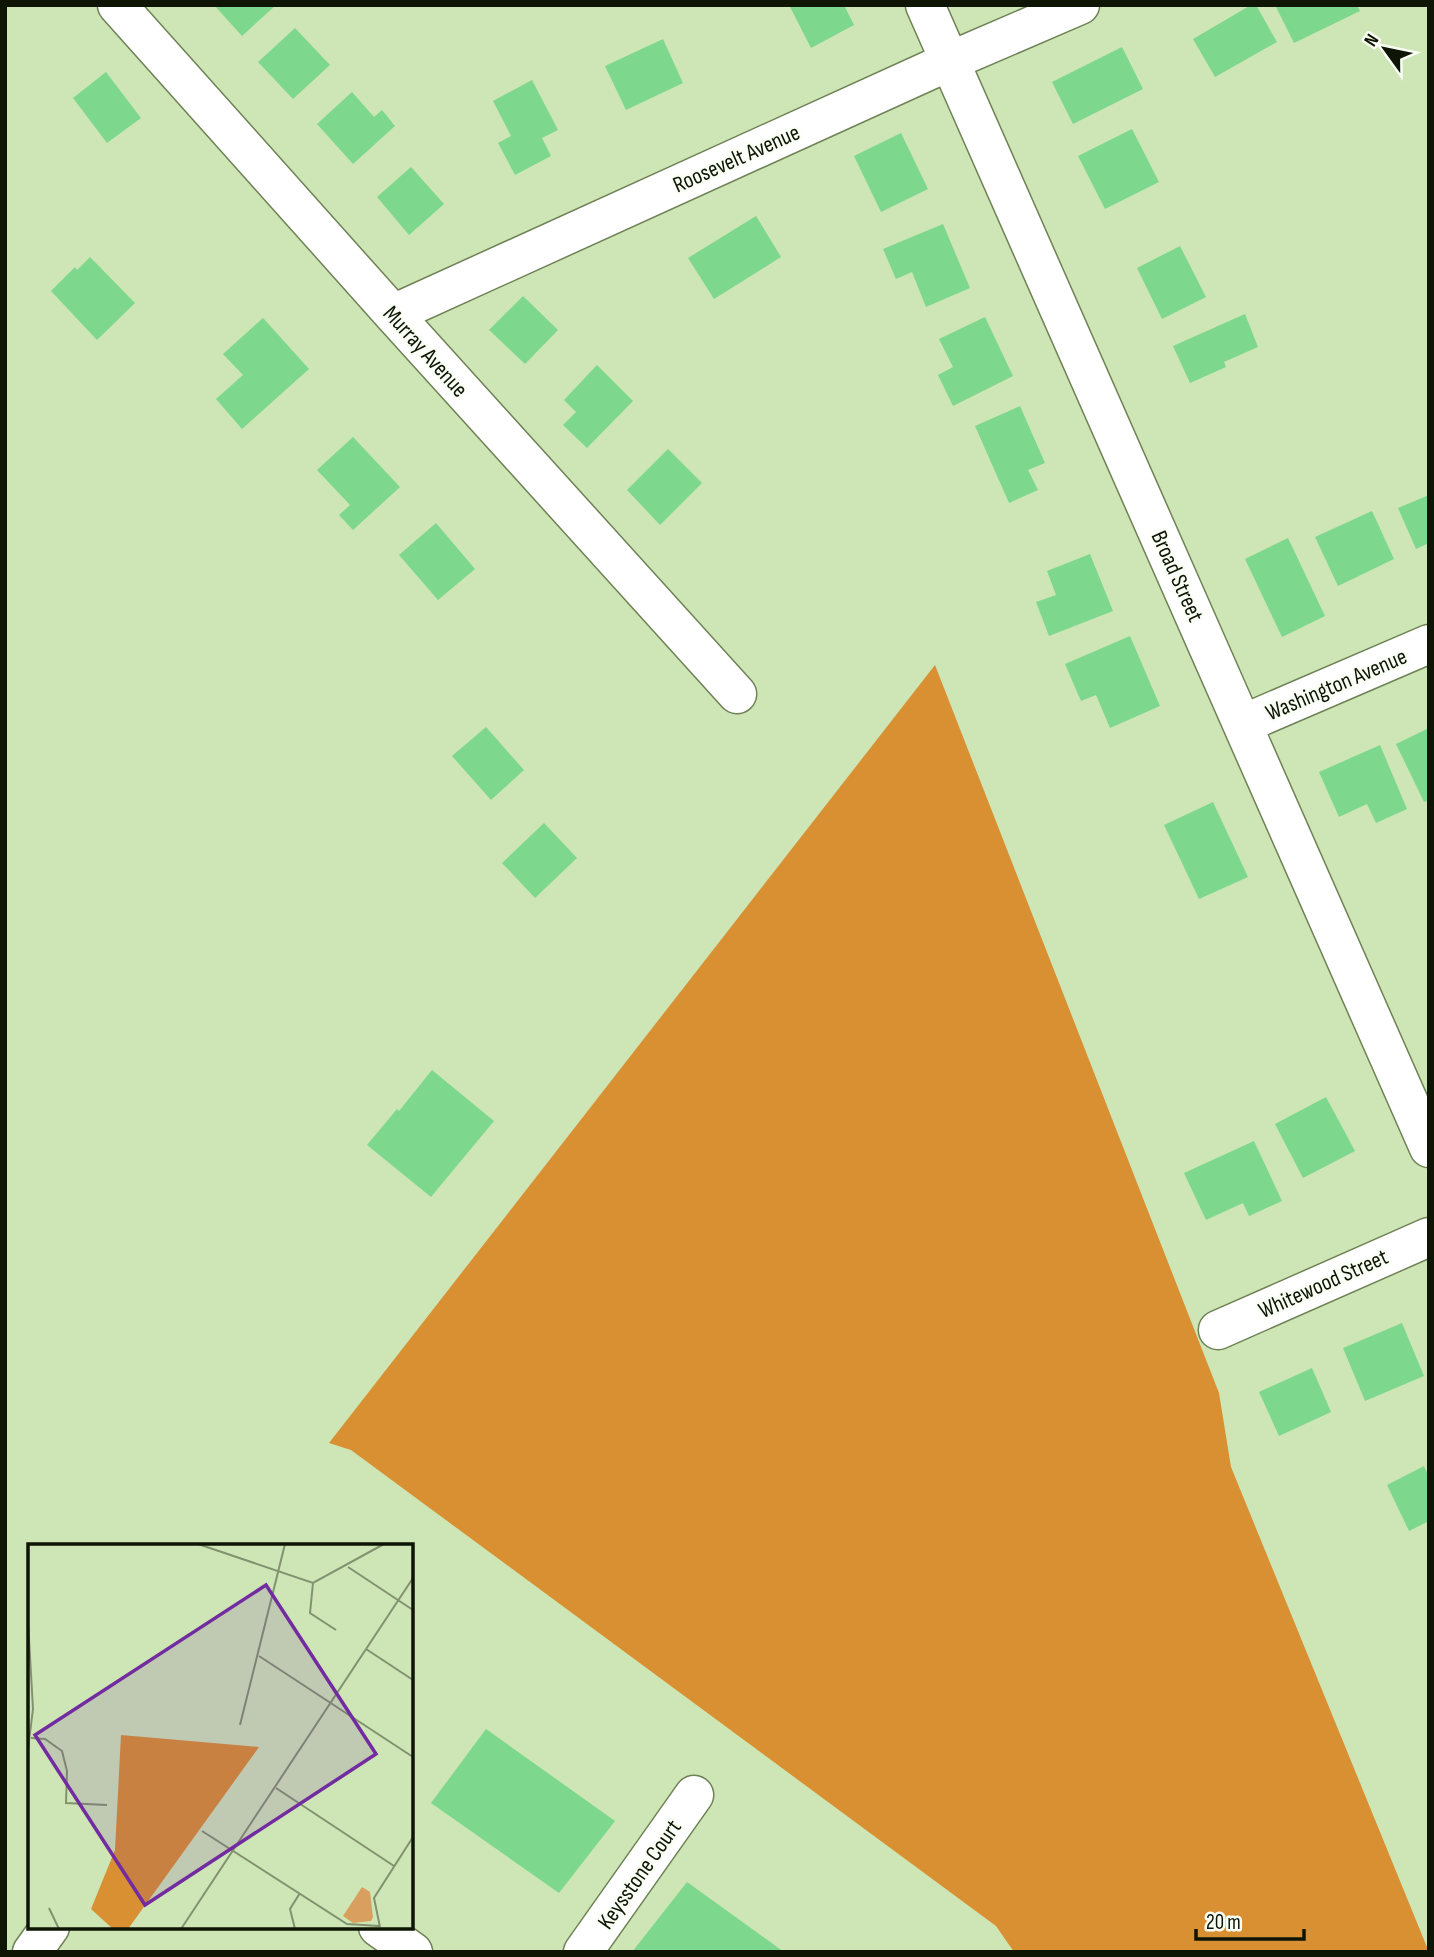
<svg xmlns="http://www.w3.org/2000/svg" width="1434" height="1957" viewBox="0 0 1434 1957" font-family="'Sofia Sans Condensed',sans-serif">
<rect width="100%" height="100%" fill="#cee5b5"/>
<path fill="#d99032" d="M935,665L1219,1393L1231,1467L1429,1952H1014L996,1926L351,1450L329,1443Z"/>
<path fill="#7dd88e" d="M214,5H276L242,36Z
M789,5H844L854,25L811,48Z
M1251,5H1256L1277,42L1215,77L1193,39Z
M1275,5H1357L1360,11L1294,43Z
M295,28L330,65L293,99L258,62Z
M663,39L683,83L626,110L605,66Z
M1122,47L1143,89L1073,124L1052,82Z
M106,72L141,118L107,143L73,98Z
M532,80L558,130L542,138L551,156L515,175L498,143L511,136L493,101Z
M352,92L374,117L382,110L395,126L353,164L317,124Z
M1132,129L1159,182L1105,209L1078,156Z
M901,133L928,189L881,212L854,156Z
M411,167L444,204L409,235L377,197Z
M756,216L781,257L714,299L688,258Z
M943,224L970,288L926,307L912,272L896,279L883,249Z
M1180,246L1206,297L1162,319L1137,268Z
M90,257L135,303L97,340L51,291L75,267L77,270Z
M523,296L558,330L525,364L489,330Z
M1245,314L1258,347L1224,362L1226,367L1190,383L1173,346Z
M985,317L1013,376L953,406L938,375L953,367L939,339Z
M263,318L309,369L242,429L216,399L243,375L223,354Z
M597,365L633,401L587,448L563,425L576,412L564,400Z
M1020,406L1045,463L1028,470L1038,490L1009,503L975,426Z
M353,437L400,487L353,530L339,515L350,505L317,470Z
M668,449L702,483L660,525L627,490Z
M1429,495V543L1416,549L1398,508Z
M1372,511L1394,559L1338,586L1315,537Z
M436,523L475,569L438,600L399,555Z
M1288,538L1325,616L1282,637L1245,559Z
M1090,554L1113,611L1049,636L1036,602L1056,595L1047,571Z
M1130,636L1160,706L1110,728L1096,695L1081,701L1065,664Z
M486,727L524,770L491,800L452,756Z
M1429,728V800L1424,802L1396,744Z
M1380,745L1407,809L1376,823L1367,804L1339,817L1319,772Z
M1213,802L1248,877L1199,899L1164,825Z
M544,823L577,858L535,898L502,863Z
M432,1070L494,1121L431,1197L367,1145L397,1109L399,1111Z
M1326,1097L1355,1151L1303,1178L1275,1124Z
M1254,1141L1282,1201L1249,1216L1243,1203L1206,1220L1184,1173Z
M1402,1323L1424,1376L1365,1401L1343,1348Z
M1312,1368L1331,1412L1279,1436L1259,1392Z
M1424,1466L1429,1477V1521L1409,1531L1387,1485Z
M486,1729L615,1821L559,1893L431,1803Z
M687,1882L784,1952H632Z"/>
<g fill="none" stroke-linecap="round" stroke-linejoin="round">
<defs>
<path id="minor" d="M117,5L393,314L737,694
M925,5L1429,1148
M393,314L950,61L1080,5
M1243,724L1429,644
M1218,1330L1429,1237
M378,1927L413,1952
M32,1952L50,1927
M583,1952L694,1795"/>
</defs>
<use href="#minor" stroke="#6e8256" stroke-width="41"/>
<use href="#minor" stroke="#fff" stroke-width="38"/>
</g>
<g text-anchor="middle" stroke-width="5" stroke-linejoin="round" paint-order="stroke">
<g font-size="23" fill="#0e1505" stroke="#fafff5">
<text transform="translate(736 158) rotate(-24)" y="8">Roosevelt Avenue</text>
<text transform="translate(426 351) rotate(48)" y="8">Murray Avenue</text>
<text transform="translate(1178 576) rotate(66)" y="8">Broad Street</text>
<text transform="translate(1336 684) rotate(-23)" y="8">Washington Avenue</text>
<text transform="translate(1323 1283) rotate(-24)" y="8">Whitewood Street</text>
<text transform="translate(639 1874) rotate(-55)" y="8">Keysstone Court</text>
</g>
</g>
<g transform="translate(28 1544)">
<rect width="385" height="385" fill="#cee5b5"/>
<path d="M334,343L342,348L345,373L343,377L325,379L315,372Z" fill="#d99f5e"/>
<path d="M93,191L231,203L100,385H85L63,365L87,306Z" fill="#d99032"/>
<path fill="none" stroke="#81926f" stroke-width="2" d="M170,0L285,39L356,0M320,23L385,66M285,39L282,69L308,86M0,77L5,165L0,205M338,105L385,136M231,112L385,213M212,181L257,0M3,194L17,195L34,207L39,227L38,259L79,261M248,244L366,322M174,287L319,380L351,382M21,364L31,385M352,383L346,354L385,293M153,385L385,34M267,385L262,365L272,349"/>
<path fill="#722ca0" fill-opacity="0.15" stroke="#722ca0" stroke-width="3.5" d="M238,41L348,210L117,361L7,191Z"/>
<rect width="385" height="385" fill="none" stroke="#0e1505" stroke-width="3.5"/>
</g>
<rect width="1434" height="1957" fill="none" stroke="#0e1505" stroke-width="14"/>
<g transform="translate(1385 49) rotate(303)" stroke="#fafff5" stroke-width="5" paint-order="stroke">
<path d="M0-5L12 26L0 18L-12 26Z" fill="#0e1505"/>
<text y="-10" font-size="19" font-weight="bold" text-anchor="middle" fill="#0e1505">N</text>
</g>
<path d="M1196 1929v10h108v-10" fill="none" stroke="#0e1505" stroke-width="3.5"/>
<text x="1206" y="1929" font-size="21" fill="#0e1505" stroke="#fafff5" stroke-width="5" paint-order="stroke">20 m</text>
</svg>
